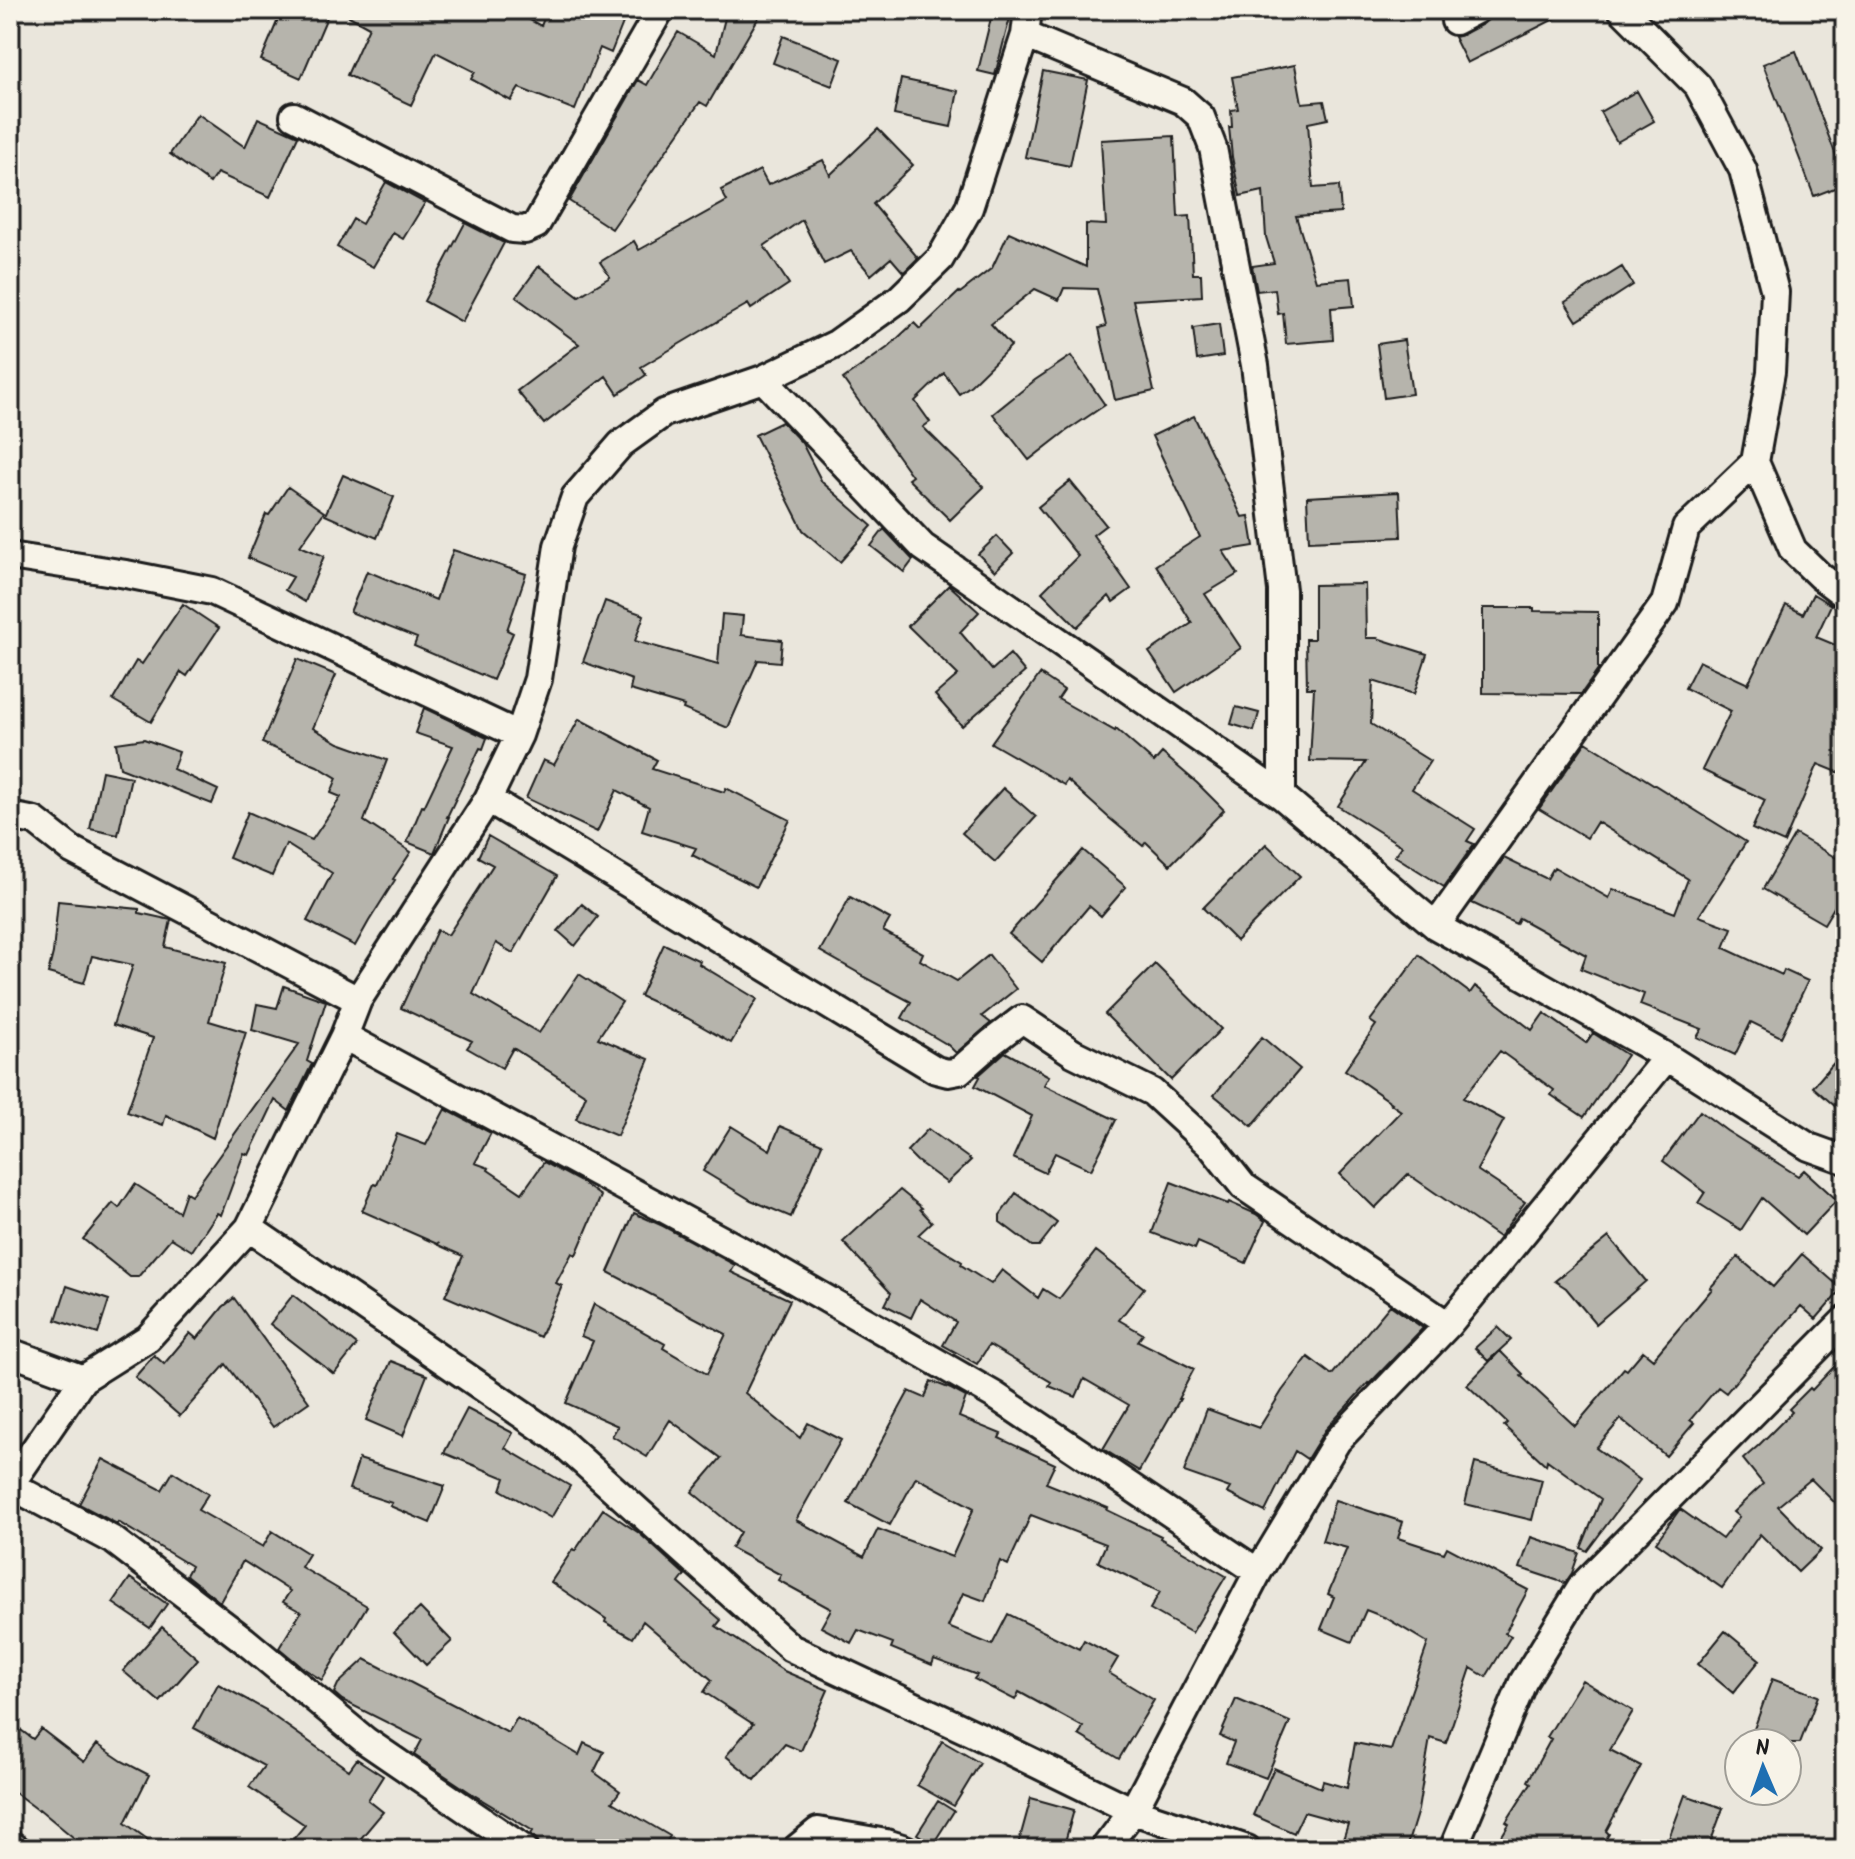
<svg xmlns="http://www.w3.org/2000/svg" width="1855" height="1859" viewBox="0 0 1855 1859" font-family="Kalam,sans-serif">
<rect width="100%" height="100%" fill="#eae6dc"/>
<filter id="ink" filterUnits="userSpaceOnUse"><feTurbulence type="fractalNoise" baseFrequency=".0125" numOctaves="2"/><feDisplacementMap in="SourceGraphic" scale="16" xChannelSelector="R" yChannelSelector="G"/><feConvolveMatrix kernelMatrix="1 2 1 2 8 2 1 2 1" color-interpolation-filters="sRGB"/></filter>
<g filter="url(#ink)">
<path fill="#b6b4ac" stroke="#1c1c1c" stroke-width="2" d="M282,10H330L301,78L261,60Z
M338,10H492L505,17L509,10H512L541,26L547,10H628L611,53L600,48L575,110L519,88L511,101L471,79L475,72L436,52L411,105L347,75L369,27Z
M727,10H763L707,106L700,102L612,229L569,201L638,80L647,85L678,32L716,54Z
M993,10H1012L995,75L978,71Z
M1499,10H1572L1467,63L1454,37L1462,35L1483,24L1489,19L1491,14Z
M783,36L842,59L832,86L773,63Z
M1796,51L1845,179V184L1814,196L1763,64Z
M1295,65L1302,103L1324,101L1328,119L1308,123L1313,188L1339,186L1341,213L1296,216L1316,281L1351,278L1354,306L1331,308L1333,340L1286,344L1283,313L1278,314L1275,289L1257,291L1252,266L1274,263L1266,237L1263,191L1240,196L1232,157L1229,127H1232L1231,110L1238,109L1232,77Z
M1043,71L1088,80L1070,166L1025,157Z
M901,79L958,91L951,127L894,115Z
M1637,91L1654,121L1617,142L1600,112Z
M198,114L245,147L258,118L298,136L270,197L217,173L210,183L170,154Z
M878,129L913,165L873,204L918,258L905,271L903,272L891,258L871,275L851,251L824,264L802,220L764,246L789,284L751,309L748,304L703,330L641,367L646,375L618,394L606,376L544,424L517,391L579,344L516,297L539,266L579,296L610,277L600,262L634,241L639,250L727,201L721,190L760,170L768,185L823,160L830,175Z
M1174,136L1178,217L1190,216L1193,274H1201L1202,296L1133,300L1154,391L1115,400L1099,328L1106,326L1097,289L1064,288L1059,300L1035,289L991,324L1011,346L971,385L959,394L944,373L915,401L930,422L923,427L984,487L950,520L908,479L912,476L843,379L887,348L914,323L920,329L959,292L960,293L992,268L1009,232L1086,267V224L1106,225L1101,140Z
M386,182L425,203L403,239L393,233L373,267L337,247L353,219L362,224Z
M465,223L504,243L462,322L424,301Z
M1622,267L1633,285L1577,321L1565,302Z
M1219,324L1223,356L1197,360L1193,328Z
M1404,340L1412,394L1384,398L1377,344Z
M1071,356L1105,405L1065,432L1029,460L993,414L1035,380Z
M1194,416L1242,517L1249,516L1254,546L1223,551L1238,574L1205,594L1241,648L1176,692L1149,652L1192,623L1156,565L1200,537L1152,436Z
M782,422L802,443L822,482L872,526L840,562L803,530L755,435Z
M343,475L394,497L377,538L325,515Z
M1070,481L1106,525L1093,535L1131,589L1113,602L1109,596L1077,627L1042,592L1078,556L1038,507Z
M288,487L324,512L300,546L324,556L305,602L285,590L293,577L248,558L266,514L269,515Z
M1399,492L1401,537L1309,541L1307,497Z
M884,529L913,560L904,572L871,546Z
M997,536L1013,553L995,571L978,554Z
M453,550L526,574L507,630L513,633L493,680L414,646L417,638L350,612L367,571L436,600Z
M1365,584L1366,638H1377L1427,654L1414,694L1373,681L1371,724L1430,761L1412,789L1475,829L1467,841L1474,844L1444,887L1395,856L1402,846L1338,806L1366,762L1310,761L1314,688H1307L1306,639H1314V585Z
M949,585L979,612L960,632L992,670L1010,654L1025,672L962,726L935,695L958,675L908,626Z
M1813,594L1831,605L1816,637L1845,649V775L1818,764L1784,843L1752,829L1765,800L1702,770L1731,711L1685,688L1699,661L1748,684L1786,605L1803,614Z
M605,601L644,615L635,641L718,664L722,614L743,616L741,635L782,640L780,662L758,660L728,728L683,709L684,706L630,690L632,680L583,662Z
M183,604L219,628L187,676L181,672L151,722L113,700L136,661L142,664Z
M1483,608H1534V611L1598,612V670L1581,694L1483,693Z
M297,659L336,675L313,728L339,743L387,760L364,821L411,852L393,879L395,880L369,921L355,946L307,921L332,873L286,844L272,876L229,858L248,812L312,840L341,797L331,793L337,778L317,766L262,743Z
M1040,674L1064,690L1058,699L1115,731L1116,729L1154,762L1162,753L1197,783L1224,810L1170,865L1146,842L1143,846L1108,817L1067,780L1064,785L991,743Z
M1236,707L1259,713L1254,731L1231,724Z
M424,708L487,738L483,749L480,748L447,817H449L434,853L407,842L422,806L424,807L453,746L415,733Z
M579,719L657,760L652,769L724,792L726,788L790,820L756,887L692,855L696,848L642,831L649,807L617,790L597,832L526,798L543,760L554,765Z
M144,739L179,752L173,769L218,790L212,804L120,768L116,743Z
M1586,742L1746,842L1699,916L1732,928L1724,948L1782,975L1784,970L1808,981L1781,1037L1751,1022L1735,1055L1697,1037L1702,1029L1640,1005L1644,994L1581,969L1586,955L1519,918L1516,924L1472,903L1504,858L1547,879L1554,867L1609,898L1613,889L1675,913L1688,879L1597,822L1587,838L1539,809Z
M102,771L131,777L118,835L90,829Z
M1003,788L1036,817L995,862L962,833Z
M1795,834L1845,863V889L1824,924L1763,889Z
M488,836L557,876L513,953L496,943L473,994L539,1033L579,974L622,1002L598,1038L649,1059L617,1136L576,1119L586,1095L513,1048L502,1068L467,1048L472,1041L401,1008L437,930L448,935L493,865L478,857Z
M1266,844L1300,876L1236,941L1203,908Z
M1083,850L1126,887L1101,916L1089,906L1042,962L1009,934Z
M850,897L890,919L883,931L923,953L920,960L957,981L989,955L1016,989L982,1016L991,1023L956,1053L948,1045L902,1018L911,1002L862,976V975L820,951Z
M58,901L139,909V913L171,920L165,947L226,963L209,1021L246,1032L213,1138L166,1115L163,1125L127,1112L153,1038L113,1025L133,965L92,956L84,983L48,973L53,953Z
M582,904L598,917L575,946L558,931Z
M664,944L700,961L699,964L757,999L731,1043L687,1018L640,996Z
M1419,955L1470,993L1475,986L1532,1030L1544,1013L1586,1043L1593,1033L1627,1055L1584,1117L1551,1095L1554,1090L1500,1051L1463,1098L1504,1120L1477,1170L1525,1202L1499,1237L1408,1174L1375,1208L1340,1174L1401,1111L1391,1104L1392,1103L1345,1070L1376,1025L1370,1021Z
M1155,964L1221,1029L1171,1080L1105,1014Z
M284,986L326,1001L307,1061L312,1064L289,1111L275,1100L249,1155L244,1153L221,1215L217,1213L192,1251L171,1238L138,1277H130L83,1239L113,1203L119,1208L135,1184L179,1212L186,1192L191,1195L299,1044L252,1030L257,1004L277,1008Z
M1262,1037L1300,1069L1252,1126L1214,1095Z
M1845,1050V1115L1813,1087Z
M1005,1052L1049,1076L1044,1085L1116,1120L1091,1170L1055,1153L1045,1173L1013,1158L1032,1116L975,1086L980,1077L978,1076Z
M445,1109L491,1133L475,1163L489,1168L488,1170L522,1193L544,1162L581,1182L601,1196L576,1255L572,1253L556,1283L562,1286L540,1337L445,1296L463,1256L438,1245L439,1242L437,1244L362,1211L374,1184L377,1185L397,1134L426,1145Z
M1700,1111L1727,1131L1798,1176L1804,1170L1837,1200L1804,1235L1762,1198L1741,1230L1698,1203L1705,1192L1663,1161Z
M731,1126L770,1150L780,1126L822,1144L791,1217L751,1200L703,1171Z
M928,1129L971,1160L947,1183L917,1161L907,1151Z
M1171,1182L1228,1204L1229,1202L1256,1214L1265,1221L1246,1263L1198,1242L1195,1249L1152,1233Z
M900,1190L922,1208L920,1209L932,1222L918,1235L962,1262L961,1265L991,1284L1002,1270L1038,1298L1043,1289L1059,1299L1096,1251L1144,1288L1119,1320L1143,1334L1138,1341L1194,1369L1178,1399H1180L1139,1471L1103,1449L1129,1405L1084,1379L1076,1397L1049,1386L1051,1382L989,1345L977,1364L943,1345L956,1322L920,1299L911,1318L885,1305L891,1293L843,1242Z
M1016,1193L1057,1223L1039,1246H1032L1000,1222V1215Z
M634,1213L663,1226L735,1265L731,1272L790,1300L745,1393L800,1438L808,1423L841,1440L796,1520L864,1557L878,1529L952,1557L974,1508L916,1477L890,1525L848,1503L909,1391L925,1398L931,1381L951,1389L966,1397L959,1417L1001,1434L999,1438L1055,1464L1046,1483L1108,1508L1107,1510L1161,1536L1160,1538L1226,1576L1192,1633L1150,1609L1160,1592L1098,1562L1106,1544L1031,1515L1008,1565L1000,1561L985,1601L963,1593L948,1627L992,1645L1008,1614L1079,1649L1084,1640L1118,1658L1109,1673L1154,1700L1119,1759L1079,1735L1083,1727L1019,1692L1015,1700L974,1679L977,1675L934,1659L932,1665L891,1648L893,1643L858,1630L851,1643L821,1627L831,1609L778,1580L781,1575L731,1548L740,1532L692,1492L721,1458L670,1420L647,1457L612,1436L618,1426L566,1403L593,1341L581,1336L594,1304L665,1344L663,1348L707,1374L726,1334L608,1272Z
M1609,1237L1646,1281L1596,1324L1566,1288L1555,1281Z
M1802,1254L1842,1289L1816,1319L1801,1306L1754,1359L1726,1393L1718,1387L1690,1420L1694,1423L1666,1456L1621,1419L1596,1448L1640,1480L1587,1551L1581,1548L1601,1499L1547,1460L1546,1465L1504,1426L1507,1423L1467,1385L1500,1351L1523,1374L1521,1376L1575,1426L1624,1368L1627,1370L1643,1351L1653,1359L1712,1289L1710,1288L1738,1257L1773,1287Z
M67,1286L109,1300L98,1334L56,1320Z
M293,1295L357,1345L334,1374L270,1324Z
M234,1298L309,1402L273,1427L226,1364L180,1416L135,1377L154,1355L164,1364L190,1333L197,1339L223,1307Z
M1390,1305L1423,1328L1369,1384L1368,1383L1325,1430L1307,1459L1295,1451L1265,1512L1227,1493L1230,1488L1184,1472L1207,1409L1259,1428L1282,1391L1308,1357L1332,1375Z
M1498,1327L1511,1340L1488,1361L1475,1348Z
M1845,1355V1513L1811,1479L1778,1506L1821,1550L1798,1572L1760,1534L1722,1588L1656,1542L1680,1509L1722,1539L1739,1517L1733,1512L1763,1484L1743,1459L1759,1445L1792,1412L1789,1409L1810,1388L1812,1390Z
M391,1361L427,1375L403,1436L366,1420Z
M467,1409L513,1433L505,1448L570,1486L551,1518L501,1490L505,1478L444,1453Z
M103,1459L162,1490L173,1472L208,1494L198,1510L263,1547L272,1531L309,1554L301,1567L367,1606L322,1680L303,1668L279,1648L301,1612L283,1602L290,1591L243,1561L220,1602L186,1575L191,1566L118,1522L117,1524L79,1504Z
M359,1459L445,1486L430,1523L390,1506L392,1503L349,1489Z
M1475,1463L1542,1480L1532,1520L1465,1504Z
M1335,1500L1403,1522L1398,1538L1444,1553L1447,1547L1528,1590L1505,1633L1511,1636L1486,1677L1471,1668L1446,1743L1430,1738L1418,1810L1406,1849H1340L1348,1824L1304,1812L1294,1833L1253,1815L1274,1768L1321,1788L1323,1781L1347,1788L1355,1743L1391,1750L1428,1643L1386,1618L1366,1610L1352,1642L1321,1629L1334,1597L1328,1594L1347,1548L1322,1541Z
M603,1509L639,1533L685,1575L679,1583L721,1620L716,1626L784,1671L828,1690L801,1751L785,1744L755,1780L726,1756L753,1724L704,1692L712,1680L643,1621L633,1638L605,1622L606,1619L551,1582L573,1549L575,1551Z
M1531,1537L1579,1553L1572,1573L1565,1583L1520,1568Z
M130,1578L167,1604L150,1628L113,1603Z
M420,1608L452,1641L426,1665L394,1632Z
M162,1627L198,1659L160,1702L123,1671Z
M1725,1631L1760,1660L1733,1693L1698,1664Z
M365,1659L508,1733L517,1718L579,1755L584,1743L604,1752L594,1772L620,1791L612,1802L670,1836L662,1849H540L538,1841L531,1834L533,1831L474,1795L414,1755L422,1740L342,1700L334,1693L338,1684Z
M1772,1679L1818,1696L1800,1743H1749Z
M1582,1680L1633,1711L1610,1750L1641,1766L1606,1831L1609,1834L1600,1849H1494L1509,1824L1506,1822L1531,1783L1528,1781L1551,1739L1547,1737Z
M218,1684L266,1710V1711L349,1770L357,1759L383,1776L368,1800L383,1812L352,1849H285L305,1825L249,1787L264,1766L194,1728Z
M1236,1699L1290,1722L1266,1778L1226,1763L1234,1742L1220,1736Z
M10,1722L33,1739L41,1729L84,1762L97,1744L122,1761L149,1775L125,1823L161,1849H91L80,1843L39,1809L38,1810L10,1789Z
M942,1741L980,1763L954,1806L917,1785Z
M1685,1795L1723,1808L1708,1849H1665Z
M1031,1798L1074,1810L1063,1849H1017Z
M938,1801L954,1811L933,1844L917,1834Z"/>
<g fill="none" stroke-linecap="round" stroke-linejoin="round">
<defs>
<path id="minor" d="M1622,10L1698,86L1743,170L1775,292L1771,372L1755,462L1793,550L1820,576L1845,595
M1455,21L1476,10
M1025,35L1183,101L1201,117L1213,148L1255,365L1282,590V796
M294,116L512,229L525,230L536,225L660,10
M763,379L923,547L1282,796L1436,926L1667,1057L1809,1147L1845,1160
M10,556L126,574L212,591L519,735
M488,799L936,1070L948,1073L959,1071L992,1042L1022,1019L1073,1053L1152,1092L1212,1147L1243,1186L1448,1325
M10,816L35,821L72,850L358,1000
M1436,926L1665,603L1686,528L1755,462
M344,1036L759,1260L994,1395L1258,1572
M249,1228L558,1439L791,1648L979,1736L1133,1811L1247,1849
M10,1352L83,1379
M10,1485L83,1379L148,1338L249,1228L344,1036L358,1000L488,799L519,735L538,679L558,546L575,497L621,444L664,413L763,379L836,344L899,299L940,259L969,208L1025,35L1028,10
M10,1485L113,1540L244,1640L366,1741L524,1849
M10,1844L17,1849
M796,1849L818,1831L886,1843L905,1849
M1104,1849L1133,1811L1258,1572L1337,1441L1448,1325L1667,1057
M1453,1849L1523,1682L1582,1586L1845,1320"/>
</defs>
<use href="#minor" stroke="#1c1c1c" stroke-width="32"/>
<use href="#minor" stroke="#f7f3e8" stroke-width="26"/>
</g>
</g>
<rect width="1855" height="1859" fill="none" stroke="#f7f3e8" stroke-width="40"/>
<rect x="20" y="20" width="1815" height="1819" fill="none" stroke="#1c1c1c" stroke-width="3" filter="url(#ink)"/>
<g transform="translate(1763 1767) rotate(358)"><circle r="38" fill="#f7f3e8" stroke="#9f9d96" stroke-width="2"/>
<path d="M0-6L14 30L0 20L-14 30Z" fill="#1f6fb2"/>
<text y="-12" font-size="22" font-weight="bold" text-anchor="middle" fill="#1c1c1c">N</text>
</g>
</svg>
